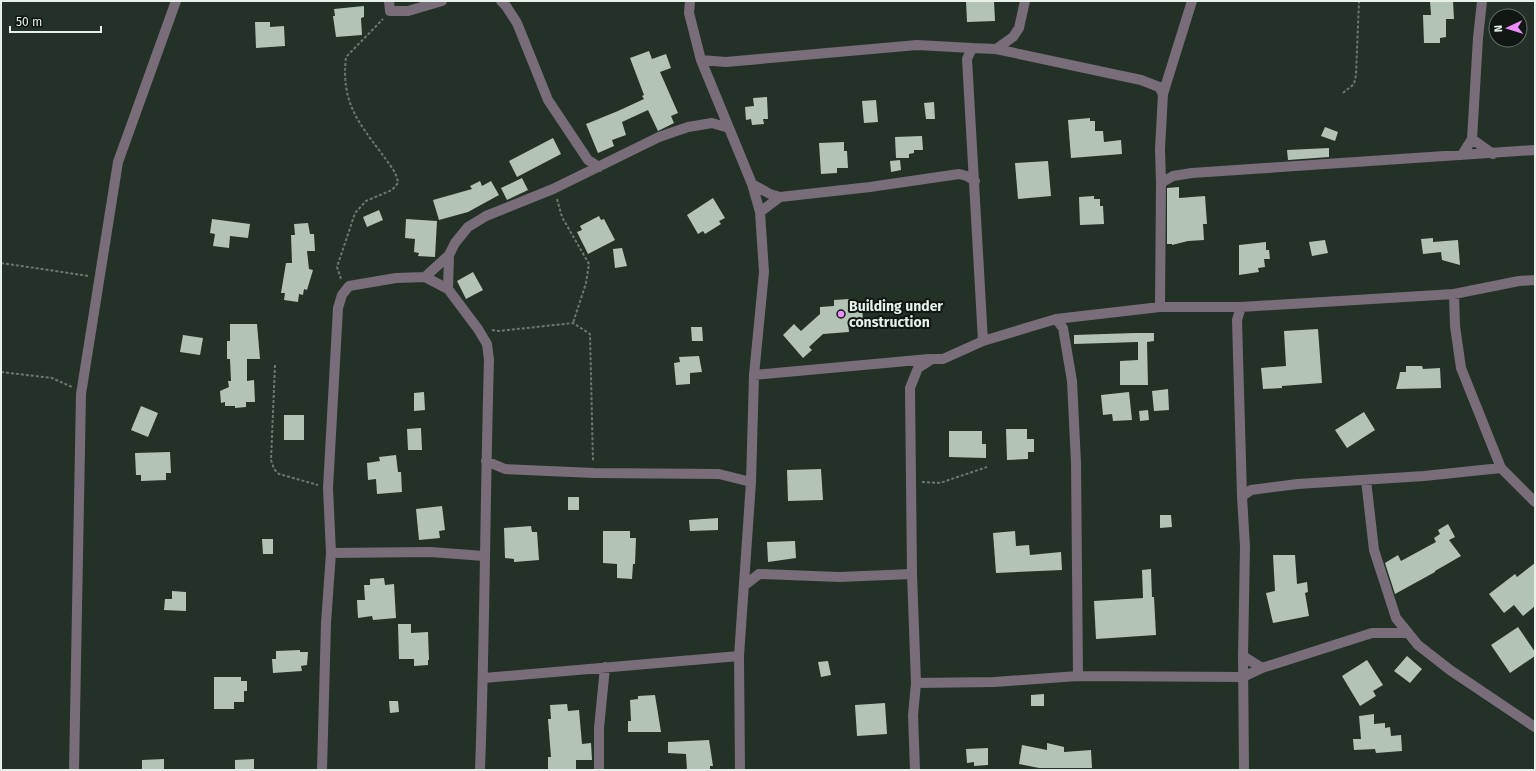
<svg xmlns="http://www.w3.org/2000/svg" width="1536" height="771" viewBox="0 0 1536 771" font-family="'Fira Sans',sans-serif">
<rect width="100%" height="100%" fill="#243127"/>
<path fill="#b3c4b6" d="M966,1H994L995,21L967,22Z
M1430,1H1453L1454,19H1446V37L1440,38V43H1424L1423,15H1431Z
M364,6V17L361,18L362,35L336,37L333,16H335L334,9Z
M255,22H270V27L284,26L285,46L256,48Z
M649,51L652,59L666,54L671,68L660,72L678,113L671,116L674,123L658,131L648,110L622,122L626,135L612,140L614,146L598,153L586,124L618,111L644,99L642,96L644,95L630,58Z
M767,97L768,119H763L764,124L752,125L751,119L746,120L745,107L754,106L753,98Z
M876,100L878,122L864,123L862,101Z
M934,102L935,119H926L924,103Z
M1090,118V121H1095V131H1103L1104,142L1121,140L1122,154L1071,158L1068,120Z
M1325,127L1338,132L1335,141L1321,136Z
M922,136L923,150H914V153L909,154V158H896L895,137Z
M553,138L561,154L517,177L509,161Z
M844,142V151H847L848,168H837V173L821,174L819,143Z
M1329,148V157L1288,160L1287,150Z
M900,160L901,170L891,172L890,161Z
M1048,161L1051,196L1018,199L1015,163Z
M522,178L528,190L507,200L501,188Z
M480,181L482,186L491,181L499,195L468,212L439,220L433,200L472,189L470,186Z
M1179,187V198L1205,196L1207,224H1203L1204,240L1188,241L1172,245V244H1167V188Z
M1094,196V199H1100V206H1103L1104,224L1080,225L1079,197Z
M713,198L725,218L719,221L721,224L705,234L703,231L698,234L687,215Z
M379,210L383,220L367,227L363,217Z
M599,216L601,220L604,219L615,240L588,254L577,232L582,230L580,226Z
M212,219L250,224L248,238L230,236L229,248L213,246L215,234L210,233Z
M406,219L437,221L435,257L418,256L419,253L414,252L415,239L405,238Z
M308,223L310,234H314L315,251H307L309,269L313,270L307,290L304,289L303,295L299,294L298,302L284,300L285,293H281L286,263H292L291,235H295L294,224Z
M1433,238V242L1458,240L1460,265L1442,260L1441,252L1423,254L1421,239Z
M1325,240L1328,253L1312,256L1309,242Z
M1266,242V250H1269L1270,259H1264L1265,267L1258,268L1259,272L1239,275V245Z
M622,248L627,266L615,268L613,249Z
M473,272L483,290L466,299L457,281Z
M849,299V305L862,304L863,322L848,323L849,332L823,334L809,347L812,350L803,358L783,335L794,324L801,331L820,314V307L834,306V300Z
M230,324H257L260,359H247V381L254,380L255,402H246V407L235,408V406H225V402L221,403L220,391L229,387L228,381H231L230,359H227V341H230Z
M691,327H702L703,341H692Z
M1318,329L1322,383L1282,386V388L1263,389L1261,368L1286,366L1284,331Z
M1135,333H1154V341L1147,342L1148,385H1120V361L1138,360V342L1074,344V335Z
M183,335L203,338L200,355L180,352Z
M699,356L702,372L690,373V384L676,385L674,363L680,362L679,357Z
M1406,366H1422L1423,369L1440,368L1441,388L1396,389L1399,378L1400,372H1406Z
M1168,389L1169,410L1154,411L1152,391Z
M424,392L425,410L414,411V393Z
M1129,392L1132,420L1113,421L1112,414L1103,415L1101,395Z
M141,406L158,413L148,437L131,430Z
M1148,410L1149,420L1140,421L1139,411Z
M1364,412L1375,430L1347,448L1335,430Z
M284,415H304V440H284Z
M421,428L422,450H408L407,429Z
M1006,429H1027V439H1034V452H1028V459L1007,460Z
M949,431H982V444H986V458L949,457Z
M170,452L171,473H166V480L141,481V475H136L135,453Z
M396,455L398,472H401L402,492L377,494L376,479L368,480L367,463L380,461L379,457Z
M821,469L823,500L788,501L787,470Z
M568,497H579V510H568Z
M442,506L445,530L439,531L440,538L419,540L416,509Z
M1160,515H1171L1172,527L1160,528Z
M718,518V530L690,531L689,520Z
M1448,524L1455,537L1449,540L1461,556L1435,571V572L1395,594L1385,563L1398,555L1401,561L1436,542L1434,538L1440,534L1438,530Z
M531,526L532,532H537L539,560L514,562V559L505,558L504,528Z
M603,531H630V538H636L635,564H633L632,579L617,578V564L603,563Z
M1015,531L1016,546L1029,545L1030,555L1061,552L1062,570L996,573L993,533Z
M262,539H273V554H263Z
M795,541L796,558L768,562L767,542Z
M1273,555H1295L1297,584L1307,582L1308,592L1305,593L1309,616L1273,623L1266,593L1275,591Z
M1535,563V606L1523,616L1514,605L1504,613L1489,594L1515,574L1517,577Z
M1151,569L1152,597H1154L1156,635L1096,639L1094,601L1143,598L1142,570Z
M384,578L385,585L394,584L396,618L373,620L372,616L358,618L357,600H365L364,585H370V579Z
M172,591L186,592V611L164,610L165,599H172Z
M398,624H411V633L428,632L429,660H428V665L414,666V659H399Z
M1518,627L1535,652V656L1510,673L1491,645Z
M300,650V652H308L307,665L301,666L302,671L273,673L272,659H276V651Z
M1407,656L1422,669L1410,683L1394,671Z
M1367,660L1383,685L1373,691L1376,696L1360,706L1342,676Z
M828,661L831,675L821,677L818,662Z
M214,677H241V681H247V691H244V702H234V709H214Z
M1044,694V706H1031V695Z
M655,695L661,732H628V721H631L630,700L638,699V696Z
M389,701H398L399,712L390,713Z
M885,703L887,734L857,736L855,705Z
M567,704L568,711L579,710L582,744L591,743L592,760H576V770H548V757H551L548,719H551L550,705Z
M1374,714V724L1385,723V728L1390,727L1391,736L1401,735L1402,751L1376,753L1375,749L1354,750L1353,739H1361L1359,716Z
M709,740L713,766H710V770H687L686,754L668,753V742Z
M1047,743L1064,747V752L1091,750L1092,768H1039L1019,764L1022,745L1047,750Z
M988,748V765L974,766V762L967,763L966,749Z
M164,759V770H142V760Z
M254,759V770H235V760Z"/>
<g fill="none" stroke-linecap="round" stroke-linejoin="round">
<path stroke="#6c786f" stroke-width="2" stroke-dasharray="3 2" stroke-linecap="butt" d="M1343,93L1354,84L1356,75L1359,1
M557,199L562,217L589,264L586,283L573,323
M1,263L89,276
M341,279L337,267L355,213L366,201L392,190L398,183C397,172 388,163 382,154C357,121 341,101 346,57L383,19
M492,330L499,331L573,323L590,334L593,462
M275,365L271,460L274,469L279,474L318,485
M1,372L52,378L72,387
M922,482L940,483L987,467"/>
<path stroke="#786d79" stroke-width="10" d="M389,1L390,11H408L442,1
M501,1L506,6L517,23L548,100L588,160L599,167
M690,1L689,13L701,60L752,184L760,212L764,272L754,375L751,482L739,656L740,770
M996,49L1141,80L1159,87L1163,94L1160,149L1161,183
M701,60L726,62L917,45L972,48
M1163,94L1192,1
M1472,139L1493,154
M1462,155L1472,139L1478,38L1482,1
M752,184L770,194L780,197L870,187L959,174L967,176L975,181
M760,212L780,197
M425,277L449,255L455,243L468,227L486,216L553,189L659,137L688,127L712,123L729,128
M448,289L449,255
M1454,294L1455,326L1461,368L1501,468L1535,502
M1160,307L1161,183L1173,176L1192,173L1535,150
M1241,307L1237,320L1242,496L1245,547L1243,656L1244,770
M1056,319L1063,328L1072,381L1076,463L1078,676
M983,341L967,59L972,48L996,49L1013,37L1019,28L1025,1
M754,375L929,359
M486,461L505,469L594,473L719,474L751,482
M1366,480L1374,550L1396,618L1418,645L1450,670L1535,727
M1242,496L1251,490L1298,484L1424,476L1501,468
M331,553L430,552L484,556
M745,585L759,574L839,577L912,574
M1243,656L1262,668
M484,678L739,656
M916,683L994,682L1078,676L1243,677L1262,668L1372,633H1407
M74,770L81,394L118,162L176,1
M322,770L326,623L331,553L328,488L338,308L342,295L349,286L396,278L425,277L448,289L478,329L487,344L489,360C485,496 485,633 480,770
M599,770V728L605,667
M915,770L913,715L916,683L912,574L910,388L918,368L932,359H943L983,341L1056,319L1160,307H1241L1454,294L1519,281L1535,280"/>
</g>
<circle fill="#ec8cfa" stroke="#111713" stroke-width="1.5" cx="841" cy="314" r="4"/>
<g text-anchor="middle" stroke-width="4" stroke-linejoin="round" paint-order="stroke">
<g font-size="14" font-weight="bold" fill="#e7f0e9" stroke="#111713" text-anchor="start">
<text x="849" y="311">Building under<tspan x="849" dy="16">construction</tspan></text>
</g>
</g>
<rect width="1536" height="771" fill="none" stroke="#e7f0e9" stroke-width="4"/>
<g transform="translate(1508 28) rotate(266)"><circle r="19" fill="#111713" stroke="#676e69"/>
<path d="M0-3L7 15L0 10L-7 15Z" fill="#ec8cfa"/>
<text y="-6" font-size="11" font-weight="bold" text-anchor="middle" fill="#e7f0e9">N</text>
</g>
<path d="M10 26v6h91v-6" fill="none" stroke="#e7f0e9" stroke-width="2"/>
<text x="16" y="26" font-size="12" fill="#e7f0e9" stroke="#111713" stroke-width="3" paint-order="stroke">50 m</text>
</svg>
